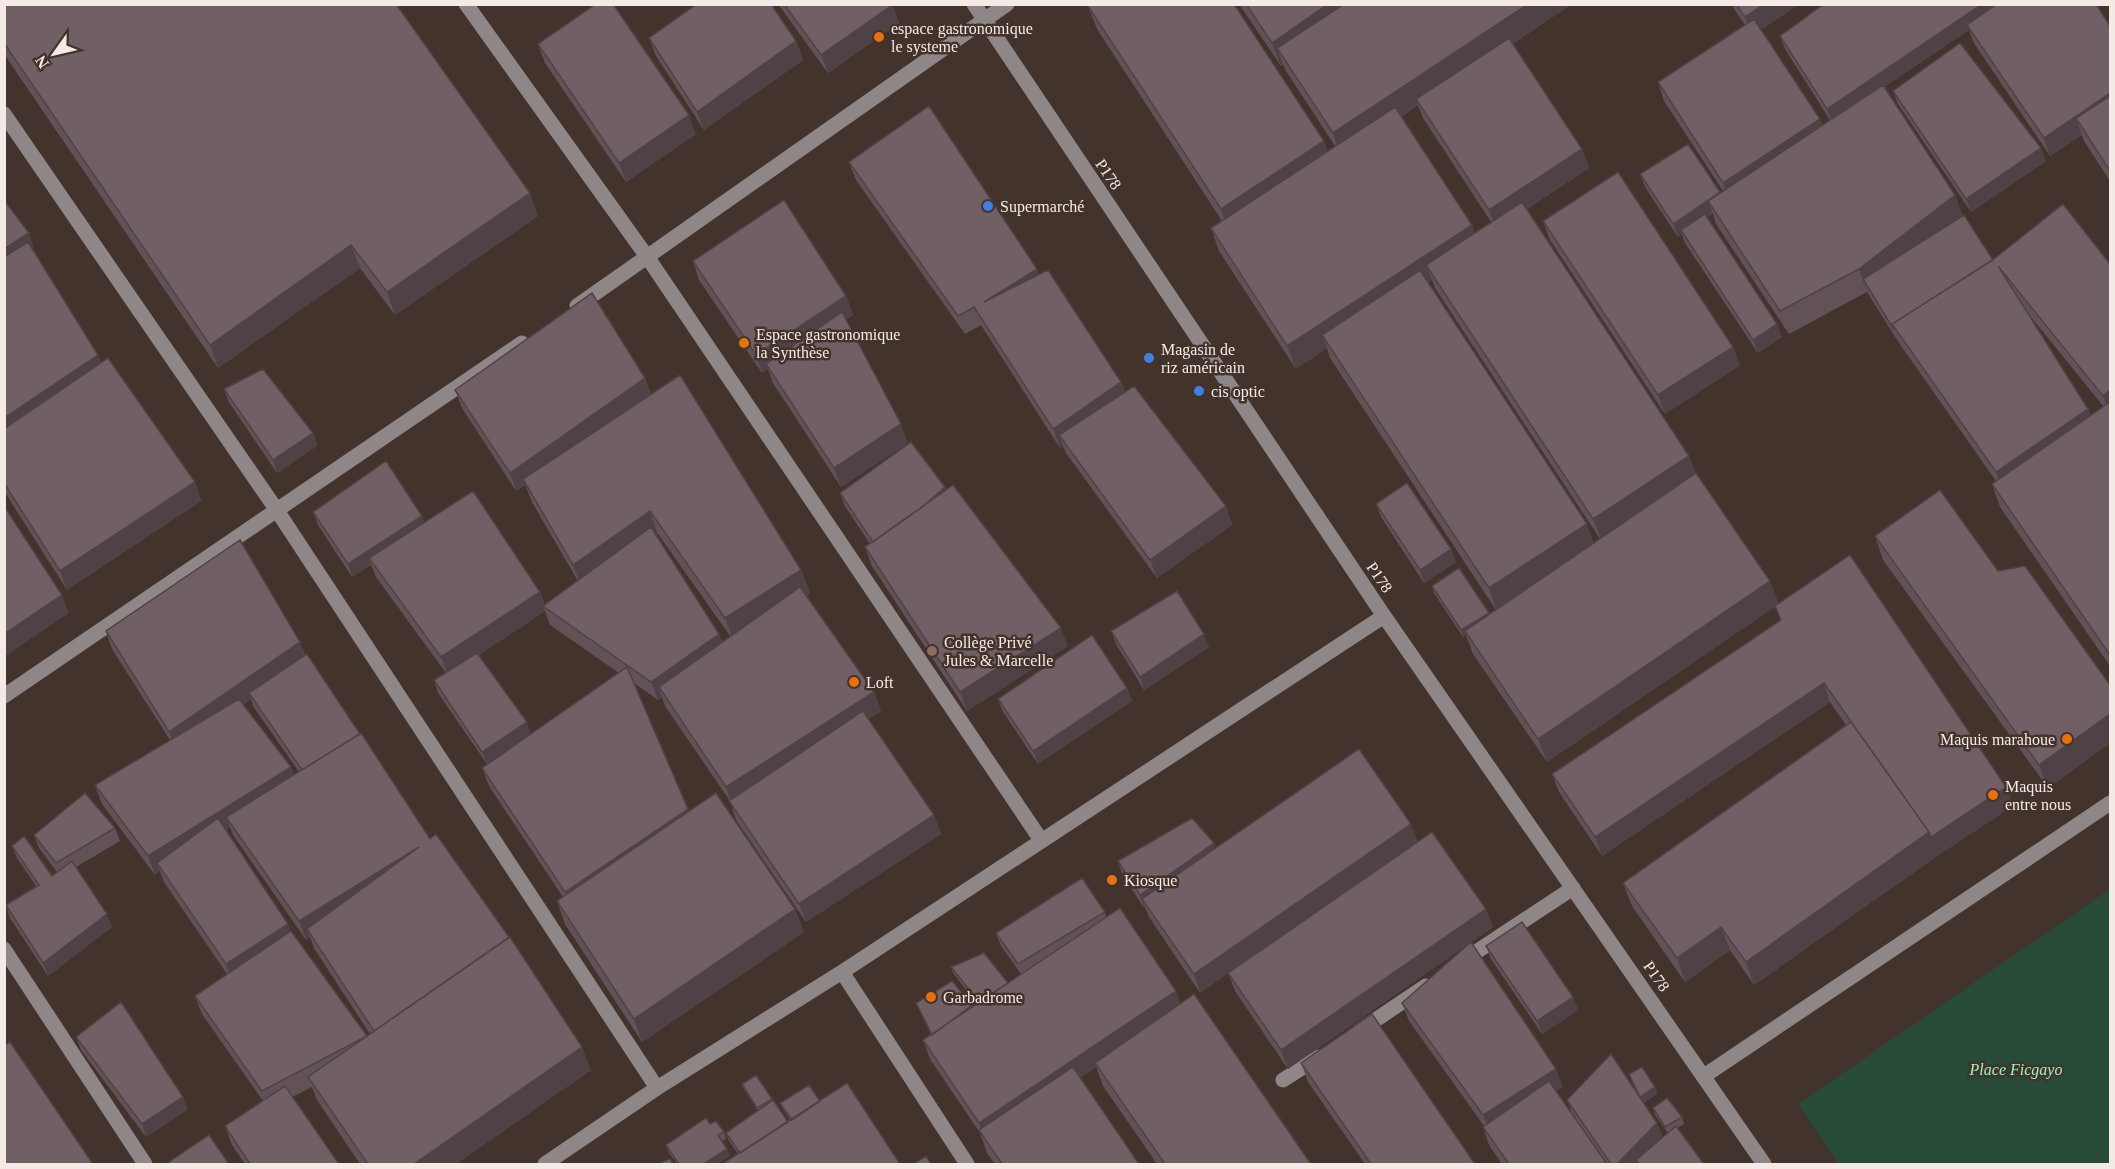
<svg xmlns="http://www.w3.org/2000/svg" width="2115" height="1169" viewBox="0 0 2115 1169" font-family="'Times New Roman',serif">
<rect width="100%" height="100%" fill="#42332d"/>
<path fill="#274b37" d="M2110,889V1164H1839L1798,1104Z"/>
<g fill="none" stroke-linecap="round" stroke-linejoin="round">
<path stroke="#8f8688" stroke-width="15" d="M466,4L648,258L1041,840
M974,4L1384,616L1764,1164
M4,114L276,509L657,1088
M577,306L1007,4
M4,696L522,343
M4,949L145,1164
M1461,962L1573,888
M842,972L967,1164
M1359,1031L1426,986
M1704,1076L2110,803
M1283,1080L1319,1057
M545,1164L657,1088L842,972L1384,616"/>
</g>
<path fill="#615258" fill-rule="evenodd" d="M4,4L538,216L395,315L360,268L218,368L4,54Z
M778,4H892L899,23L828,73Z
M1239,4H1572L1512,44L1582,149L1589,168L1527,209L1778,604L2006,787L2013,806L1937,856L1754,985L1730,950L1685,982L1632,906L1623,883L1846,725L1830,702L1602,856L1559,792L1552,774L1781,621L1776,606L1547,762L1473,654L1466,635L1463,637L1434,593L1432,586L1489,614L1496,610L1330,358L1327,348L1296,369L1219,251L1211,228L1222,221L1097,29L1088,6L1327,152L1335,146L1286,71L1283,64L1281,66ZM1418,105L1423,118L1491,222L1474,233L1401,117ZM1432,280L1435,288L1600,539L1594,543L1428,282Z
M1731,4H1799L1761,30L1822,125L1830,120L1785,49L1780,36L1824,4L2110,26V181L2084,141L2082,135L2050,156L1974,43L1969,30L1884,87L1963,216L1993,260L2110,264V666L2000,507L1992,484L1996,481L1899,343L1867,292L1789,334L1716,224L1713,214L1707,217L1782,337L1758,353L1685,243L1682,234L1678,237L1645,187L1640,174L1720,192L1723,191L1664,101L1658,82L1745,25ZM2027,312L2103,406L2091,415L2088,409Z
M649,38L796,41L803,60L704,130L656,56Z
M538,44L696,134L626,182L545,63Z
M1893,91L2046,161L1971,212L1898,104Z
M849,162L1040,274L1121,382L1125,392L1226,506L1232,525L1157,578L1066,453L1063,446L1060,448L981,325L965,334L856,180Z
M4,200L29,233L33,246L32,247L101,363L195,482L201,501L67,590L4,491Z
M1543,221L1740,365L1665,414L1550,240Z
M693,261L846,296L853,315L845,320L908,443L841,487L773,383L768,369L762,373L699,280Z
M645,378L651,395L801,570L810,593L807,596L874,692L881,711L868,719L934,815L941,834L806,922L736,820L730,801L665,706L662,697L658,700L634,683L689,811L795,909L804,932L642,1042L565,924L557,901L563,897L489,786L482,768L487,764L438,693L434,680L446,673L376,577L371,565L352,577L318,525L313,512L422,516L424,523L540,592L545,605L578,581L532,502L525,485L516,491L462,408L455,390ZM658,534L730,636L722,642L719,634L656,536ZM545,611L550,625L619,673L531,734L479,655Z
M224,389L313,433L317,446L277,473L229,402Z
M945,487L946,490L1068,646L967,711L872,566L865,547L870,544L845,506L840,493Z
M1376,504L1451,549L1456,562L1424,583L1381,517Z
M1875,536L2110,685V743L2048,788L1883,560Z
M106,631L300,642L305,655L430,839L591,1070L456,1164H360L317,1100L312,1087L292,1097L339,1164H245L232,1145L225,1126L263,1101L202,1014L195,996L227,974L164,882L160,871L155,875L102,804L95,785L170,740L112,649ZM251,699L253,706L299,772L294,775L291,767L243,704ZM230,827L233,835L306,940L310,937L314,948L370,1034L367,1036L290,931L288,924L226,830Z
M1111,631L1209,647L1144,690L1116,644Z
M1127,688L1132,701L1038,764L1003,712L998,699Z
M115,828L120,841L76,867L112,927L48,976L10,918L6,905L36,886L17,858L12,846L52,876L57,872L39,848L34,835Z
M1418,842L1486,909L1493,927L1288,1069L1235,991L1228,973L1200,993L1149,917L1145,907L1144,908L1122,874L1118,861L1215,848Z
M1105,912L1106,917L1180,1003L1311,1164H1157L1103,1086L1096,1067L1080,1078L1139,1164H995L987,1153L980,1133L930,1059L923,1040L931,1035L916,1003L972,1007L977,1004L953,973L951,967L1008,983L1021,974L1001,946L996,933Z
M1486,946L1573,997L1578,1010L1542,1034L1491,959Z
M1402,1003L1563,1087L1556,1091L1607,1164H1502L1489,1145L1483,1127L1484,1126L1409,1021Z
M76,1037L183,1097L187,1110L146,1137L81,1050Z
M1301,1063L1475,1164H1365L1308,1082Z
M1629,1074L1655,1087L1657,1094L1643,1103L1657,1123L1662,1136L1650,1149L1668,1133L1655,1115L1653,1108L1682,1117L1684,1124L1677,1128L1704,1164H1638L1637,1162L1634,1164H1607L1572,1113L1567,1100L1638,1095Z
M742,1084L772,1099L788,1122L790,1120L783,1109L780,1103L820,1101L738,1154L728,1139L726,1133L758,1111L745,1091Z
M710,1124L724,1132L726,1139L722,1141L727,1149L730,1156L717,1164H677L668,1151L666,1145Z"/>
<path fill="#4f4247" d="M1328,4H1370L1277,48L1283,64L1281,66L1272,43Z
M1528,4H1572L1420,104L1416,99L1418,105L1341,156L1333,133Z
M1764,4H1799L1752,36L1745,17Z
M1982,4H2006L1967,25L1969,30L1832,122L1827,109Z
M892,5L899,23L828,73L821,55Z
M796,41L803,60L704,130L697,112Z
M2110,93V116L2076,118L2082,135L2050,156L2044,138Z
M689,115L696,134L626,182L619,163Z
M1820,119L1827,138L1730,201L1723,183Z
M1324,141L1332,164L1230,232L1221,209Z
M2041,148L2046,161L1971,212L1966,199Z
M1582,149L1589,168L1496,229L1489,210Z
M530,193L538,216L395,315L387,292Z
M1955,195L1964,218L1863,279L1867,292L1859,269Z
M1708,201L1713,214L1683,233L1681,230L1682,234L1678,237L1673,224Z
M1472,225L1480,248L1426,265L1432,280L1330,347L1322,335L1327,348L1296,369L1287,346Z
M29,233L33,246L4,265V249Z
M351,245L360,268L218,368L210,345Z
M1037,269L1044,287L984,302Z
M846,296L853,315L769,369L766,364L768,369L762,373L756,355Z
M1777,324L1782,337L1758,353L1753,340Z
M1733,347L1740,365L1665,414L1658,395Z
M98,355L105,374L4,441V418Z
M645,378L651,397L523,479L525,485L516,491L510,473Z
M1121,382L1128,400L1059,435L1063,446L1060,448L1053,429Z
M2110,390V414L2103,396Z
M2088,409L2095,427L2003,490L1996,472Z
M901,424L908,443L841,487L834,468Z
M313,433L317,446L277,473L273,460Z
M1689,456L1698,479L1602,542L1593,519Z
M195,482L201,501L67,590L60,571Z
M945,487L950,500L876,547Z
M1226,506L1232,525L1157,578L1150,560Z
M650,511L658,534L582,588L573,565Z
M422,516L426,529L369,558L371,565L352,577L348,564Z
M1587,524L1595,547L1497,612L1489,588Z
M1451,549L1456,562L1424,583L1420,570Z
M801,570L810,593L734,641L725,618Z
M1770,581L1779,604L1547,762L1538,739Z
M540,592L547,609L543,606L545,611L448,676L441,657Z
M62,595L69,613L4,657V634Z
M1489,613L1491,619L1465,631L1466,635L1463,637L1461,630Z
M1061,628L1068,646L967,711L960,692Z
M719,634L726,653L659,687L662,697L658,700L651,682Z
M1204,634L1209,647L1144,690L1140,677Z
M300,642L306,660L249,693L251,699L176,750L169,732Z
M1824,683L1830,702L1602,856L1595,837Z
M1127,688L1132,701L1038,764L1033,751Z
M874,692L881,711L733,806L726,787Z
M2110,714V743L2048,788L2039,765Z
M527,722L531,735L487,765L482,752Z
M291,767L297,785L226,817L230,827L162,870L157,863L160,871L155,875L148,856Z
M2006,787L2013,806L1937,856L1754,985L1746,962L1929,832Z
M688,809L695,828L572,911L565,892Z
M934,815L941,834L806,922L799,904Z
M1411,824L1418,842L1200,993L1194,974Z
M1214,843L1218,856L1142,899L1145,907L1144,908L1140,895Z
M419,847L307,929L310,937L306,940L299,921Z
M795,909L804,932L642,1042L634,1019Z
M1486,909L1493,927L1288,1069L1281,1050Z
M107,914L112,927L48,976L43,963Z
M288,924L294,943L232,983L226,964Z
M1721,927L1730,950L1685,982L1677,958Z
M1176,991L1183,1009L1095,1063L1096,1067L987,1141L979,1123Z
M1573,997L1578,1010L1542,1034L1537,1021Z
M582,1047L591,1070L456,1164H414Z
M1556,1069L1563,1087L1490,1133L1483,1115Z
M1655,1087L1657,1094L1642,1103L1640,1097Z
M183,1097L187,1110L146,1137L142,1124Z
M1657,1123L1662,1136L1634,1164H1617Z
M727,1149L730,1156L717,1164H704Z"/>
<path fill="#715f66" stroke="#4f4247" stroke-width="1.5" d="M4,4H396L530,193L387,292L351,245L210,345L4,43Z
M596,4H613L689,115L619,163L538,44Z
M697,4H771L796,41L697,112L649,38Z
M784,4H892V5L821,55Z
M1091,4H1234L1324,141L1221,209L1088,6Z
M1246,4H1328L1272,43Z
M1344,4H1528L1333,133L1277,48Z
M1736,4H1764L1745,17Z
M1824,4H1982L1827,109L1780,36Z
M1997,4H2096L2110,26V93L2044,138L1967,25Z
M1754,19L1820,119L1723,183L1658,82Z
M1509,38L1582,149L1489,210L1416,99Z
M1960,43L2041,148L1966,199L1893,91Z
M1883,85L1955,195L1859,269L1780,311L1708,201Z
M2110,96V171L2076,118Z
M929,106L1037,269L984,302L1048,270L1121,382L1053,429L974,307L958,316L849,162Z
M1395,107L1472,225L1287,346L1211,228Z
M1688,144L1720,192L1673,224L1640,174Z
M1618,172L1733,347L1658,395L1543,221Z
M4,200L29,233L4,249Z
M784,200L846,296L756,355L693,261Z
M1522,202L1689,456L1593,519L1426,265Z
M2063,204L2110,264V390L2103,396L1998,266L2088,409L1996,472L1892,324L1994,259Z
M1705,214L1777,324L1753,340L1681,230Z
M1964,215L1993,260L1892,324L1894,330L1863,279Z
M28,242L98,355L4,418V257Z
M1420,270L1587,524L1489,588L1322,335Z
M592,293L645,378L510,473L455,390Z
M842,312L901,424L834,468L766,364Z
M108,358L195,482L60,571L4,483V429Z
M263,369L313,433L273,460L224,389Z
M680,375L801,570L725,618L650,511L573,565L523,479Z
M1134,386L1226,506L1150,560L1059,435Z
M2110,402V655L1992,484Z
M911,442L945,487L921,508L873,542L840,493Z
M386,461L422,516L348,564L313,512Z
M1696,473L1770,581L1538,739L1465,631Z
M1407,483L1451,549L1420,570L1376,504Z
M953,485L1061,628L960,692L865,547Z
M1940,490L1998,571L2025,566L2110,685V714L2039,765L1875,536Z
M473,491L540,592L441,657L369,558Z
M4,506L62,595L4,634Z
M651,527L719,634L651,682L543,606Z
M240,540L300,642L169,732L106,631Z
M1850,555L2006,787L1931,837L1929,832L1824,683L1595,837L1552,774L1781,620L1775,606Z
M1459,568L1489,613L1461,630L1432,586Z
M800,587L874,692L726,787L659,687Z
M1177,591L1204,634L1140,677L1111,631Z
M1092,635L1127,688L1033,751L998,699Z
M477,653L527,722L482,752L434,680Z
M307,654L360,734L302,770L249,693Z
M627,667L688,809L565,892L482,768Z
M239,699L291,767L148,856L95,785Z
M863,711L934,815L799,904L729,801Z
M1851,722L1929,832L1746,962L1721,927L1677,958L1623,883Z
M361,733L430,839L436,834L509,937L374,1031L307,929L419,847L299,921L226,817Z
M1359,749L1411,824L1194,974L1142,899Z
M85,793L115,828L56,863L34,835Z
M716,793L795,909L634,1019L557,901Z
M218,818L288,924L226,964L157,863Z
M1192,818L1214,843L1140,895L1118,861Z
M1432,832L1486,909L1281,1050L1228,973Z
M24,836L52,876L72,861L107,914L43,963L6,905L39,885L12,846Z
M1082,878L1105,912L1018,964L996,933Z
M1120,908L1176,991L979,1123L923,1040Z
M1522,922L1573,997L1537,1021L1486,946Z
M291,931L367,1036L262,1091L195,996Z
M510,937L582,1047L414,1164H368L308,1077Z
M1471,942L1556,1069L1483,1115L1402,1003Z
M984,953L1008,983L979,1002L951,967Z
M952,981L972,1005L932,1035L916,1003Z
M1194,994L1311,1164H1165L1095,1063Z
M121,1002L183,1097L142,1124L76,1037Z
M1372,1014L1475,1164H1371L1301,1063Z
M10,1042L93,1164H4V1046Z
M1611,1054L1657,1123L1617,1164H1611L1567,1100Z
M1073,1067L1139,1164H1002L979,1130Z
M1642,1067L1655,1087L1640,1097L1629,1074Z
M756,1075L772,1099L757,1108L742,1084Z
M1549,1081L1607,1164H1509L1483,1127Z
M847,1083L900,1164H722Z
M809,1085L820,1101L792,1120L780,1103Z
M285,1086L339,1164H250L225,1126Z
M1667,1098L1682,1117L1665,1127L1653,1108Z
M773,1100L788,1122L740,1153L726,1133Z
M706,1118L710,1124L716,1121L724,1132L718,1135L727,1149L704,1164H679L666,1145Z
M1676,1126L1704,1164H1639L1636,1160Z
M209,1135L229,1164H171L169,1162Z
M926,1156L931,1164H913Z
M670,1159L673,1164H657Z"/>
<g fill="#e8710a" stroke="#42332d" stroke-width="2">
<circle cx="879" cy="37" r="6"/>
<circle cx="744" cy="343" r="6"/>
<circle cx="854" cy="682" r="6"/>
<circle cx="2067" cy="739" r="6"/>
<circle cx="1993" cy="795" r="6"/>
<circle cx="1112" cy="880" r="6"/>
<circle cx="931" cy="997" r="6"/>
</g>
<g fill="#3f7fe0" stroke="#42332d" stroke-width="2">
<circle cx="988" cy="206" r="6"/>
<circle cx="1149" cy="358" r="6"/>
<circle cx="1199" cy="391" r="6"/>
</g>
<circle fill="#8d6e63" stroke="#42332d" stroke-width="2" cx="932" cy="651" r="6"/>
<g text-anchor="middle" stroke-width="5" stroke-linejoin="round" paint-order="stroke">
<g font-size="16" fill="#f5ebe6" stroke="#42332d" text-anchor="start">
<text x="891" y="34">espace gastronomique<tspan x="891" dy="18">le systeme</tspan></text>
<text x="1000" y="212">Supermarché</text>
<text x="756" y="340">Espace gastronomique<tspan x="756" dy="18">la Synthèse</tspan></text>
<text x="1161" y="355">Magasin de<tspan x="1161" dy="18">riz américain</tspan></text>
<text x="1211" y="397">cis optic</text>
<text x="944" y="648">Collège Privé<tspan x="944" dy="18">Jules &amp; Marcelle</tspan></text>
<text x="866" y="688">Loft</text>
<text x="2055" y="745" text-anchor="end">Maquis marahoue</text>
<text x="2005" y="792">Maquis<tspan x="2005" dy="18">entre nous</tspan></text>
<text x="1124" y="886">Kiosque</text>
<text x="943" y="1003">Garbadrome</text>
</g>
<g font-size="16" fill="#f5ebe6" stroke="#42332d">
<text transform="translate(1109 174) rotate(56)" y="6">P178</text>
<text transform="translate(1380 577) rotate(56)" y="6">P178</text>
<text transform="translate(1657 976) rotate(55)" y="6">P178</text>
</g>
<g font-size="16" font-style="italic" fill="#97f4be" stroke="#42332d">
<text x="2016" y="1075">Place Ficgayo</text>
</g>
</g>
<rect width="2115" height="1169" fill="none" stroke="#f5ebe6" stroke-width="12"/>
<g transform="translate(54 54) rotate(236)" stroke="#42332d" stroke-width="4.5" paint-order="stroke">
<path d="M0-4.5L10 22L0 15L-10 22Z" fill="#f5ebe6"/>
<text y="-9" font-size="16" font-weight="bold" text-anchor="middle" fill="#f5ebe6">N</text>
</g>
</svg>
